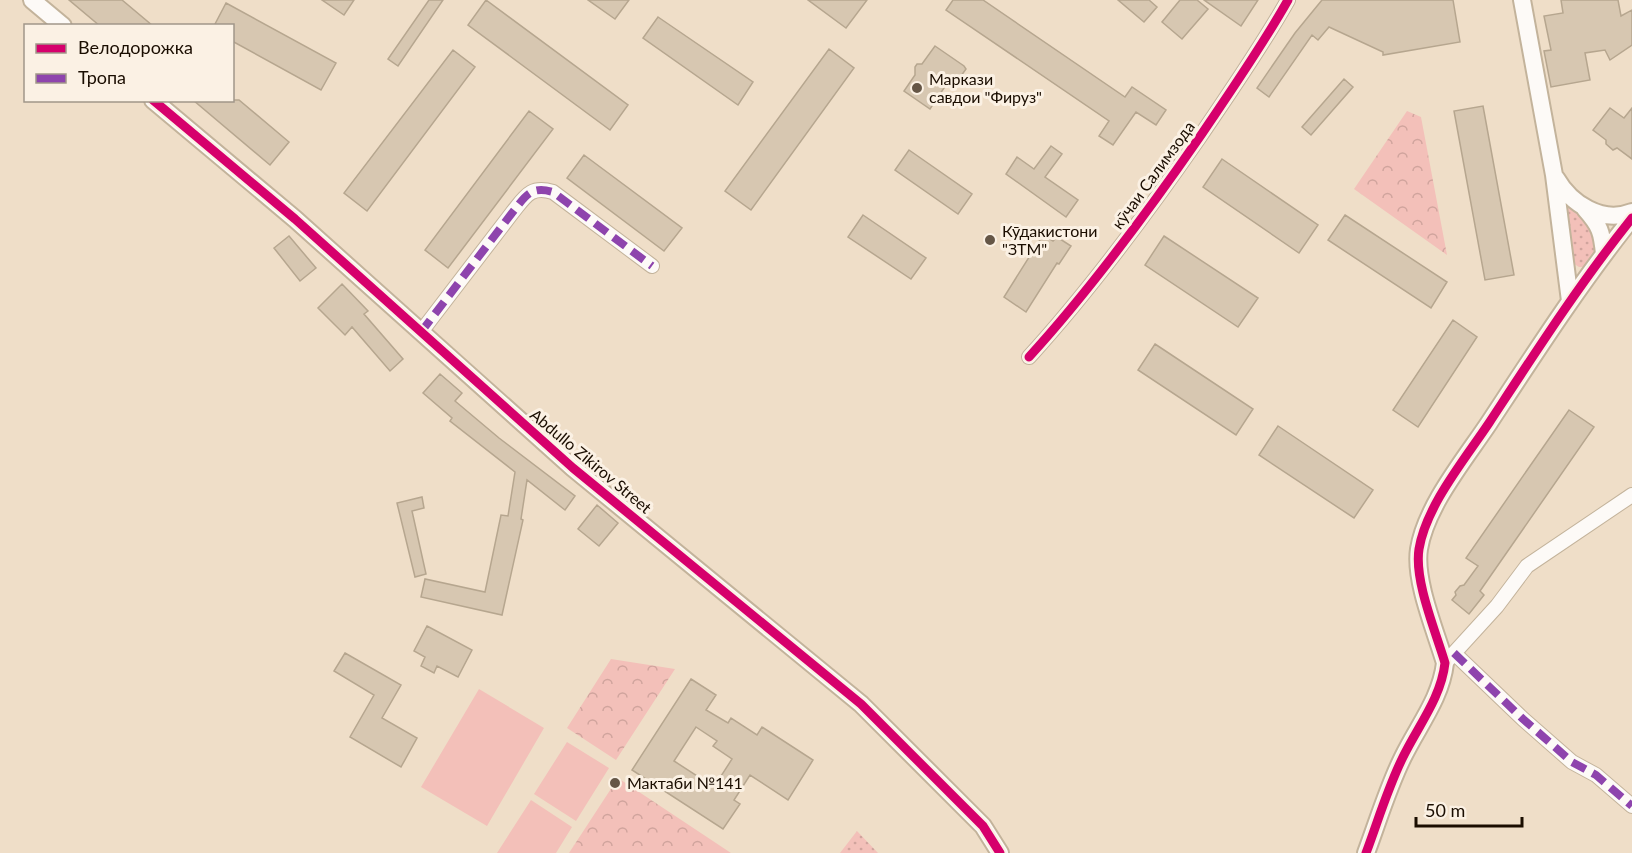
<svg xmlns="http://www.w3.org/2000/svg" width="1632" height="853" viewBox="0 0 1632 853" font-family="Lato,sans-serif">
<defs>
<pattern id="grass-dots" width="8" height="8" patternUnits="userSpaceOnUse" patternTransform="scale(1.5)"><rect width="8" height="8" fill="#f3c0b9"/><path d="M2 2h.1M6 6h.1" fill="none" stroke="#d0a49d" stroke-width="1.8" stroke-linecap="round"/></pattern>
<pattern id="forest-crowns" width="20" height="18" patternUnits="userSpaceOnUse" patternTransform="scale(1.5)"><rect width="20" height="18" fill="#f3c0b9"/><path d="M2 6a3 3 0 1 1 6 0M12 15a3 3 0 1 1 6 0" fill="none" stroke="#d0a49d"/></pattern>
</defs>
<rect width="100%" height="100%" fill="#efdec8"/>
<path fill="url(#grass-dots)" d="M1565,197C1585,215 1609,241 1586,267H1579L1571,262Z
M857,831L878,853H840Z"/>
<path fill="url(#forest-crowns)" d="M1407,111L1421,117L1447,255L1354,189Z
M611,659L675,669L616,760L567,728Z
M618,778L731,853H569Z"/>
<path fill="#f3c0b9" d="M479,689L544,728L487,826L421,787Z
M567,742L609,768L576,821L534,794Z
M531,800L572,827L556,853H497Z"/>
<path fill="#d7c7b1" stroke="#b6a68f" stroke-width="1.5" fill-rule="evenodd" d="M69,0H122L153,26H100Z
M322,0H354L344,15Z
M429,0H443L398,66L388,59Z
M486,0L628,105L610,130L468,25Z
M588,0H629L615,19Z
M808,0H867L846,28Z
M953,0H983L1125,97L1132,87L1166,110L1156,125L1136,112L1113,145L1099,136L1109,121L946,10Z
M1118,0H1149L1157,7L1144,22Z
M1180,0H1197L1208,9L1182,39L1162,22Z
M1204,0H1258L1241,26Z
M1322,0H1453L1460,42L1383,55V52L1329,27L1318,40L1312,35L1269,97L1257,88L1295,33Z
M1561,0H1618L1621,16L1632,10V45L1610,60L1605,50L1585,53L1590,80L1551,87L1544,51L1551,50L1544,16L1563,13Z
M226,3L336,63L321,90L232,41V26H214Z
M658,17L753,82L738,105L643,38Z
M935,46L964,66L966,69L961,76H952L930,109L904,91L915,75V67L917,64H922Z
M829,49L854,68L751,210L725,191Z
M453,50L475,67L367,211L344,193Z
M1344,79L1353,87L1311,135L1302,127Z
M193,100H239L289,142L270,165Z
M1483,106L1514,275L1485,280L1454,111Z
M1610,108L1624,118L1632,108V159L1617,148L1613,150L1606,144V140L1593,130Z
M529,111L553,129L448,268L425,250Z
M1051,146L1062,154L1045,177L1078,200L1066,217L1006,174L1017,157L1034,169Z
M909,150L972,194L958,214L895,170Z
M584,155L682,228L664,251L567,178Z
M1222,159L1318,225L1299,253L1203,187Z
M863,215L926,258L911,279L848,237Z
M1345,215L1447,282L1431,308L1328,240Z
M1043,235L1053,241L1057,237L1071,246L1059,264L1057,263L1026,312L1004,297Z
M289,236L316,268L300,281L274,248Z
M1164,236L1258,298L1238,327L1145,265Z
M342,284L368,311L364,314L403,359L390,371L352,327L345,335L318,308Z
M1453,320L1477,337L1418,427L1393,410Z
M1155,344L1253,409L1236,435L1138,370Z
M440,374L462,393L455,401L499,438L575,496L565,510L527,480L521,519L523,520L502,615L421,597L425,579L485,592L501,515L508,516L515,472L450,421L452,418L423,393Z
M1569,410L1594,427L1480,591L1484,595L1469,614L1452,600L1456,595L1455,592L1460,586L1464,585L1478,566L1466,558Z
M1278,426L1373,490L1354,518L1259,455Z
M422,497L424,508L412,511L426,574L415,577L397,503Z
M597,505L618,523L599,546L578,529Z
M427,626L472,650L458,677L437,666L434,673L421,666L425,657L414,651Z
M345,653L401,685L382,718L417,738L401,767L350,737L374,695L334,671Z
M691,679L716,695L706,710L728,723L731,718L757,735L762,727L813,760L788,800L750,775L734,800L740,804L723,829L632,770ZM696,727L717,741L713,746L732,759L714,787L674,761Z"/>
<g fill="none" stroke-linecap="round" stroke-linejoin="round">
<defs>
<path id="minor" d="M421,332L512,213C525,197 530,185 553,192L652,266
M1029,357C1091,289 1147,213 1199,138C1230,92 1261,48 1288,0
M1454,653L1523,719L1572,762L1596,775L1632,806
M1445,663L1497,606L1527,566L1632,495"/>
<path id="tertiary" d="M32,0L63,26
M1522,0L1554,175L1570,301
M153,100L295,219L573,468L861,704L983,826L1000,853
M1556,178C1571,204 1602,224 1632,212
M1585,209C1600,226 1602,232 1604,254
M1366,853C1378,821 1388,787 1403,757C1418,726 1441,698 1445,663C1436,632 1414,581 1419,549C1426,506 1465,459 1489,423C1535,353 1580,283 1632,218"/>
</defs>
<use href="#minor" stroke="#c3b39b" stroke-width="16"/>
<use href="#tertiary" stroke="#c3b39b" stroke-width="20"/>
<use href="#minor" stroke="#fdfaf7" stroke-width="14"/>
<use href="#tertiary" stroke="#fdfaf7" stroke-width="16"/>
<path stroke="#8e44ad" stroke-width="8" stroke-dasharray="15 8" stroke-linecap="butt" d="M421,332L512,213C525,197 530,185 553,192L652,266
M1454,653L1523,719L1572,762L1596,775L1632,806"/>
<defs>
<path id="cycleway" d="M153,100L295,219L573,468L861,704L983,826L1000,853
M1029,357C1091,289 1147,213 1199,138C1230,92 1261,48 1288,0
M1366,853C1378,821 1388,787 1403,757C1418,726 1441,698 1445,663C1436,632 1414,581 1419,549C1426,506 1465,459 1489,423C1535,353 1580,283 1632,218"/>
</defs>
<use href="#cycleway" stroke="#fbf1e4" stroke-width="13"/>
<use href="#cycleway" stroke="#d6006c" stroke-width="9"/>
</g>
<g fill="#655646" stroke="#fbf1e4" stroke-width="2">
<circle cx="917" cy="88" r="6"/>
<circle cx="990" cy="240" r="6"/>
<circle cx="615" cy="783" r="6"/>
</g>
<g text-anchor="middle" stroke-width="6" stroke-linejoin="round" paint-order="stroke">
<g font-size="16" fill="#1a0d00" stroke="#fbf1e4" text-anchor="start">
<text x="929" y="85">Маркази<tspan x="929" dy="18">савдои "Фируз"</tspan></text>
<text x="1002" y="237">Кӯдакистони<tspan x="1002" dy="18">"ЗТМ"</tspan></text>
<text x="627" y="789">Мактаби №141</text>
</g>
<g font-size="16" fill="#1a0d00" stroke="#fbf1e4">
<text transform="translate(1153 175) rotate(-54)" y="6">кӯчаи Салимзода</text>
<text transform="translate(591 461) rotate(40)" y="6">Abdullo Zikirov Street</text>
</g>
</g>
<rect x="24" y="24" width="210" height="78" fill="#fbf1e4" stroke="#a19689" stroke-width="1.5"/>
<rect x="36" y="44" width="30" height="9" fill="#d6006c" stroke="#a19689" stroke-width="1.5"/>
<text x="78" y="54" font-size="18" fill="#1a0d00">Велодорожка</text>
<rect x="36" y="74" width="30" height="9" fill="#8e44ad" stroke="#a19689" stroke-width="1.5"/>
<text x="78" y="84" font-size="18" fill="#1a0d00">Тропа</text>
<path d="M1416 817v9h106v-9" fill="none" stroke="#1a0d00" stroke-width="3"/>
<text x="1425" y="817" font-size="18" fill="#1a0d00" stroke="#fbf1e4" stroke-width="4.5" paint-order="stroke">50 m</text>
</svg>
